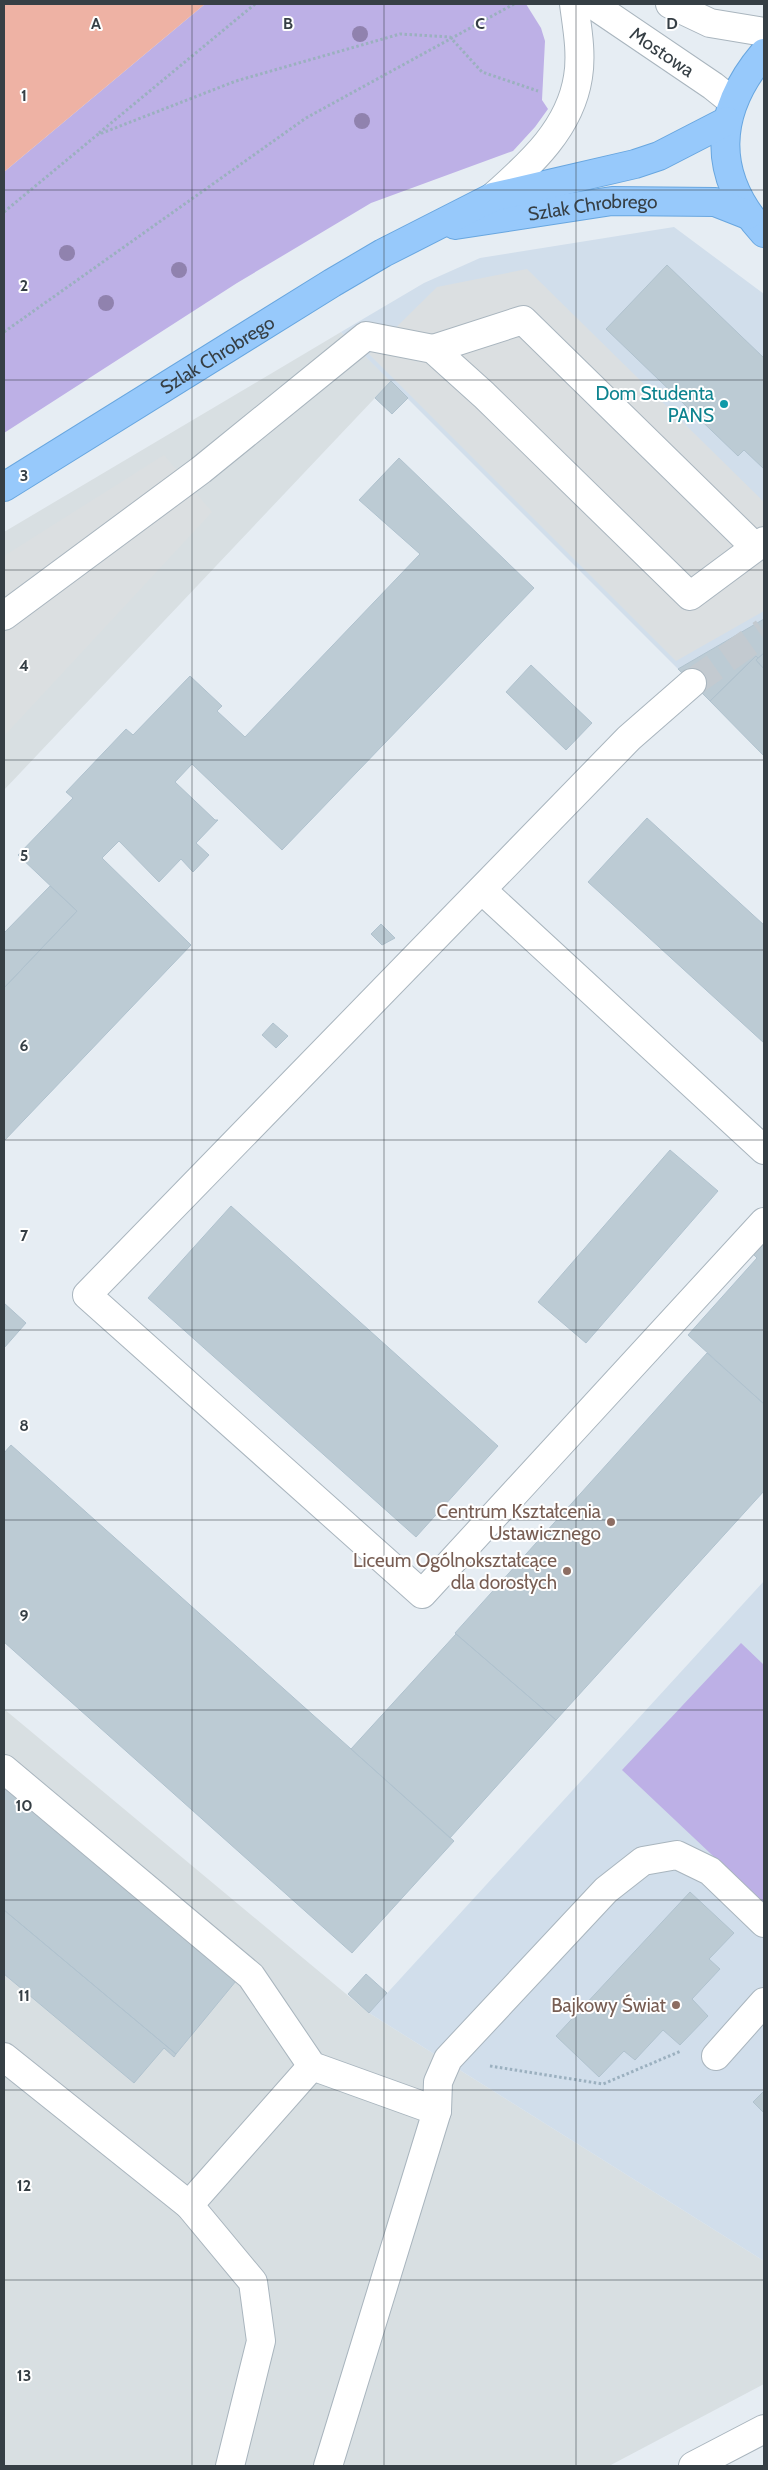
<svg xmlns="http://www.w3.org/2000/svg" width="768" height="2470" viewBox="0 0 768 2470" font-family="Cabin,sans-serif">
<rect width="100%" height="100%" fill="#e6edf3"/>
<path fill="#d8dfe2" d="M341,332L391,381L4,790V532Z
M4,1709L369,2013L764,2261V2384L609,2466H4Z"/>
<path fill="#d1deeb" d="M674,227L764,294V619L678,669L341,332L424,283L480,258Z
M764,1581V2261L369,2013Z"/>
<path fill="#bdb0e6" d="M205,4H526L541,28L545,41L542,100L548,109L535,127L513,151L371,203L237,283L4,433V172Z
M741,1643L764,1665V1904L622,1770Z"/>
<path fill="#dbdfe1" d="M527,269L764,502V611L676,661L369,354L437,287Z
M164,455L212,512L4,736V556Z"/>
<path fill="#eeb2a4" d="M4,4H205L4,172Z"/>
<path fill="#bccbd4" stroke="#b0c2ce" d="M667,265L764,358V469L744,450L738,456L606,329Z
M391,381L408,398L392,414L375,398Z
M399,458L534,588L282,850L192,764L175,782L215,820H218L196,843L209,855L193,872L181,859L159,882L119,841L102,858L191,945L4,1141V988L77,911L18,855L73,798L66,792L126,729L133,735L190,676L222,706L217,711L245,737L420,554L359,500Z
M764,619V653L758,658L756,656L710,701L678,669Z
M764,653V669L756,660Z
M756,656L758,658L756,660L764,669V756L710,701Z
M531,665L592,723L566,750L506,692Z
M647,818L764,925V1043L588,882Z
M50,886L77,911L4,988V933Z
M381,924L395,938L382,945L371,934Z
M273,1023L288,1036L276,1048L262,1035Z
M670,1150L718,1191L586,1343L538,1302Z
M231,1206L498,1446L416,1537L148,1298Z
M758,1239L764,1245V1404L688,1335L757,1258L748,1249Z
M4,1303L26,1323L4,1348Z
M707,1353L764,1404V1491L556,1720L455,1633Z
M11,1445L454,1841L352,1953L4,1642V1453Z
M456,1634L556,1720L450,1838L351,1749Z
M4,1786L236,1981L176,2054L4,1910Z
M690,1892L734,1933L709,1959L720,1969L692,1999L708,2016L680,2045L663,2030L635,2060L624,2051L599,2077L556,2036Z
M4,1910L176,2054L174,2057L164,2048L134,2083L4,1974Z
M366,1974L387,1993L369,2013L348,1994Z
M764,2091V2113L753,2102Z"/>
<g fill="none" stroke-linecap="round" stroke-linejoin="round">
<path stroke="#c3cad0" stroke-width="28" stroke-dasharray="28 14" stroke-linecap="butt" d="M692,683L764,632"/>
<defs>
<g id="minor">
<path id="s1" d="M592,4L713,86L733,102"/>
<path d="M670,4L710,23L764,32"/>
<path d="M493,197C530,164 570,129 578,77C582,53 577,27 574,4"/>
<path d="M433,349L523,320L755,547"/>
<path d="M4,616L201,470L366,336L433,349L484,395L690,596L764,541"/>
<path d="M692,683L629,738L87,1295L422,1594L764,1222"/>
<path d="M482,890L764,1150"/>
<path d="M4,1769L251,1976L312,2066L437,2111"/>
<path d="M716,2056L764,2002"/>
<path d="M4,2057L189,2205L312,2066"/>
<path d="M189,2205L253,2282L261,2341L230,2466"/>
<path d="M328,2466L437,2111L438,2082L448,2059L606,1890L643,1861L677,1855L710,1871L764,1923"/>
<path d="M693,2466L764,2429"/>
</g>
<g id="major">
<path d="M764,53C714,112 711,175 764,233"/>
<path id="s2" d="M455,225L612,201L715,202L748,215"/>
<path id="s3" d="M4,487L332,283L383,253L493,197L635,164L659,156L727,121"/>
</g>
</defs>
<use href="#minor" stroke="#a9b5be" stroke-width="30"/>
<use href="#major" stroke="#68a6df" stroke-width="30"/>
<path stroke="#9bb0bf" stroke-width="3" stroke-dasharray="2.5 2.5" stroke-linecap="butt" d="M99,133L255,4
M4,212L97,135L236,81L400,34L450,37L482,72L538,91
M4,332L306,118L514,4
M490,2066L603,2084L681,2051"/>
<use href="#minor" stroke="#fff" stroke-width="28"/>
<use href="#major" stroke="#97c9fb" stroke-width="28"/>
</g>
<g fill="#9082ae">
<circle cx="360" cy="34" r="8"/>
<circle cx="362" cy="121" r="8"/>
<circle cx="67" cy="253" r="8"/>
<circle cx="179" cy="270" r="8"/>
<circle cx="106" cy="303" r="8"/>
</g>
<path fill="none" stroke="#363f45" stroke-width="1" stroke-opacity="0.55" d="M192,4V2466M384,4V2466M576,4V2466M4,190H764M4,380H764M4,570H764M4,760H764M4,950H764M4,1140H764M4,1330H764M4,1520H764M4,1710H764M4,1900H764M4,2090H764M4,2280H764"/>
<circle fill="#0f9aa8" stroke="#fff" stroke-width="2" cx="724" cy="404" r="5"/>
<g fill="#8d6e63" stroke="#fff" stroke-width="2">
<circle cx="611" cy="1522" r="5"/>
<circle cx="567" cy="1571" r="5"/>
<circle cx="676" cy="2005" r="5"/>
</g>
<g text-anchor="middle" stroke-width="4" stroke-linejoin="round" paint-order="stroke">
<g font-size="19" fill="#363f45" stroke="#fff">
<text dy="7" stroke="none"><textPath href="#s1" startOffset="85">Mostowa</textPath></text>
<text dy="7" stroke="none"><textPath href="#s2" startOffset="139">Szlak Chrobrego</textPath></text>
<text dy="7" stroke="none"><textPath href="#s3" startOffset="251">Szlak Chrobrego</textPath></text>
</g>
<g font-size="19" fill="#0d838f" stroke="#fff" text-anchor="end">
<text x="714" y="400">Dom Studenta<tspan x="714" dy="22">PANS</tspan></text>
</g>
<g font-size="19" fill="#785e54" stroke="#fff" text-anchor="end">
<text x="601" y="1518">Centrum Kształcenia<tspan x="601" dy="22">Ustawicznego</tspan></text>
<text x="557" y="1567">Liceum Ogólnokształcące<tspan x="557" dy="22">dla dorosłych</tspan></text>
<text x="666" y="2012">Bajkowy Świat</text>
</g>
</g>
<g font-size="16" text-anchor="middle" font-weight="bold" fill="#363f45" stroke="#fff" stroke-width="4" stroke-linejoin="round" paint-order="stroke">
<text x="96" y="29">A</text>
<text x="288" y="29">B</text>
<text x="480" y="29">C</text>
<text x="672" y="29">D</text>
<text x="24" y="101">1</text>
<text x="24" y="291">2</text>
<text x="24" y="481">3</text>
<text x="24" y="671">4</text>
<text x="24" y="861">5</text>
<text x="24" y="1051">6</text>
<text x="24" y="1241">7</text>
<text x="24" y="1431">8</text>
<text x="24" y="1621">9</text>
<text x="24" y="1811">10</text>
<text x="24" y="2001">11</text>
<text x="24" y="2191">12</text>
<text x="24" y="2381">13</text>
</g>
<rect width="768" height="2470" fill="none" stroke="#363f45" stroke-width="10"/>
</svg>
